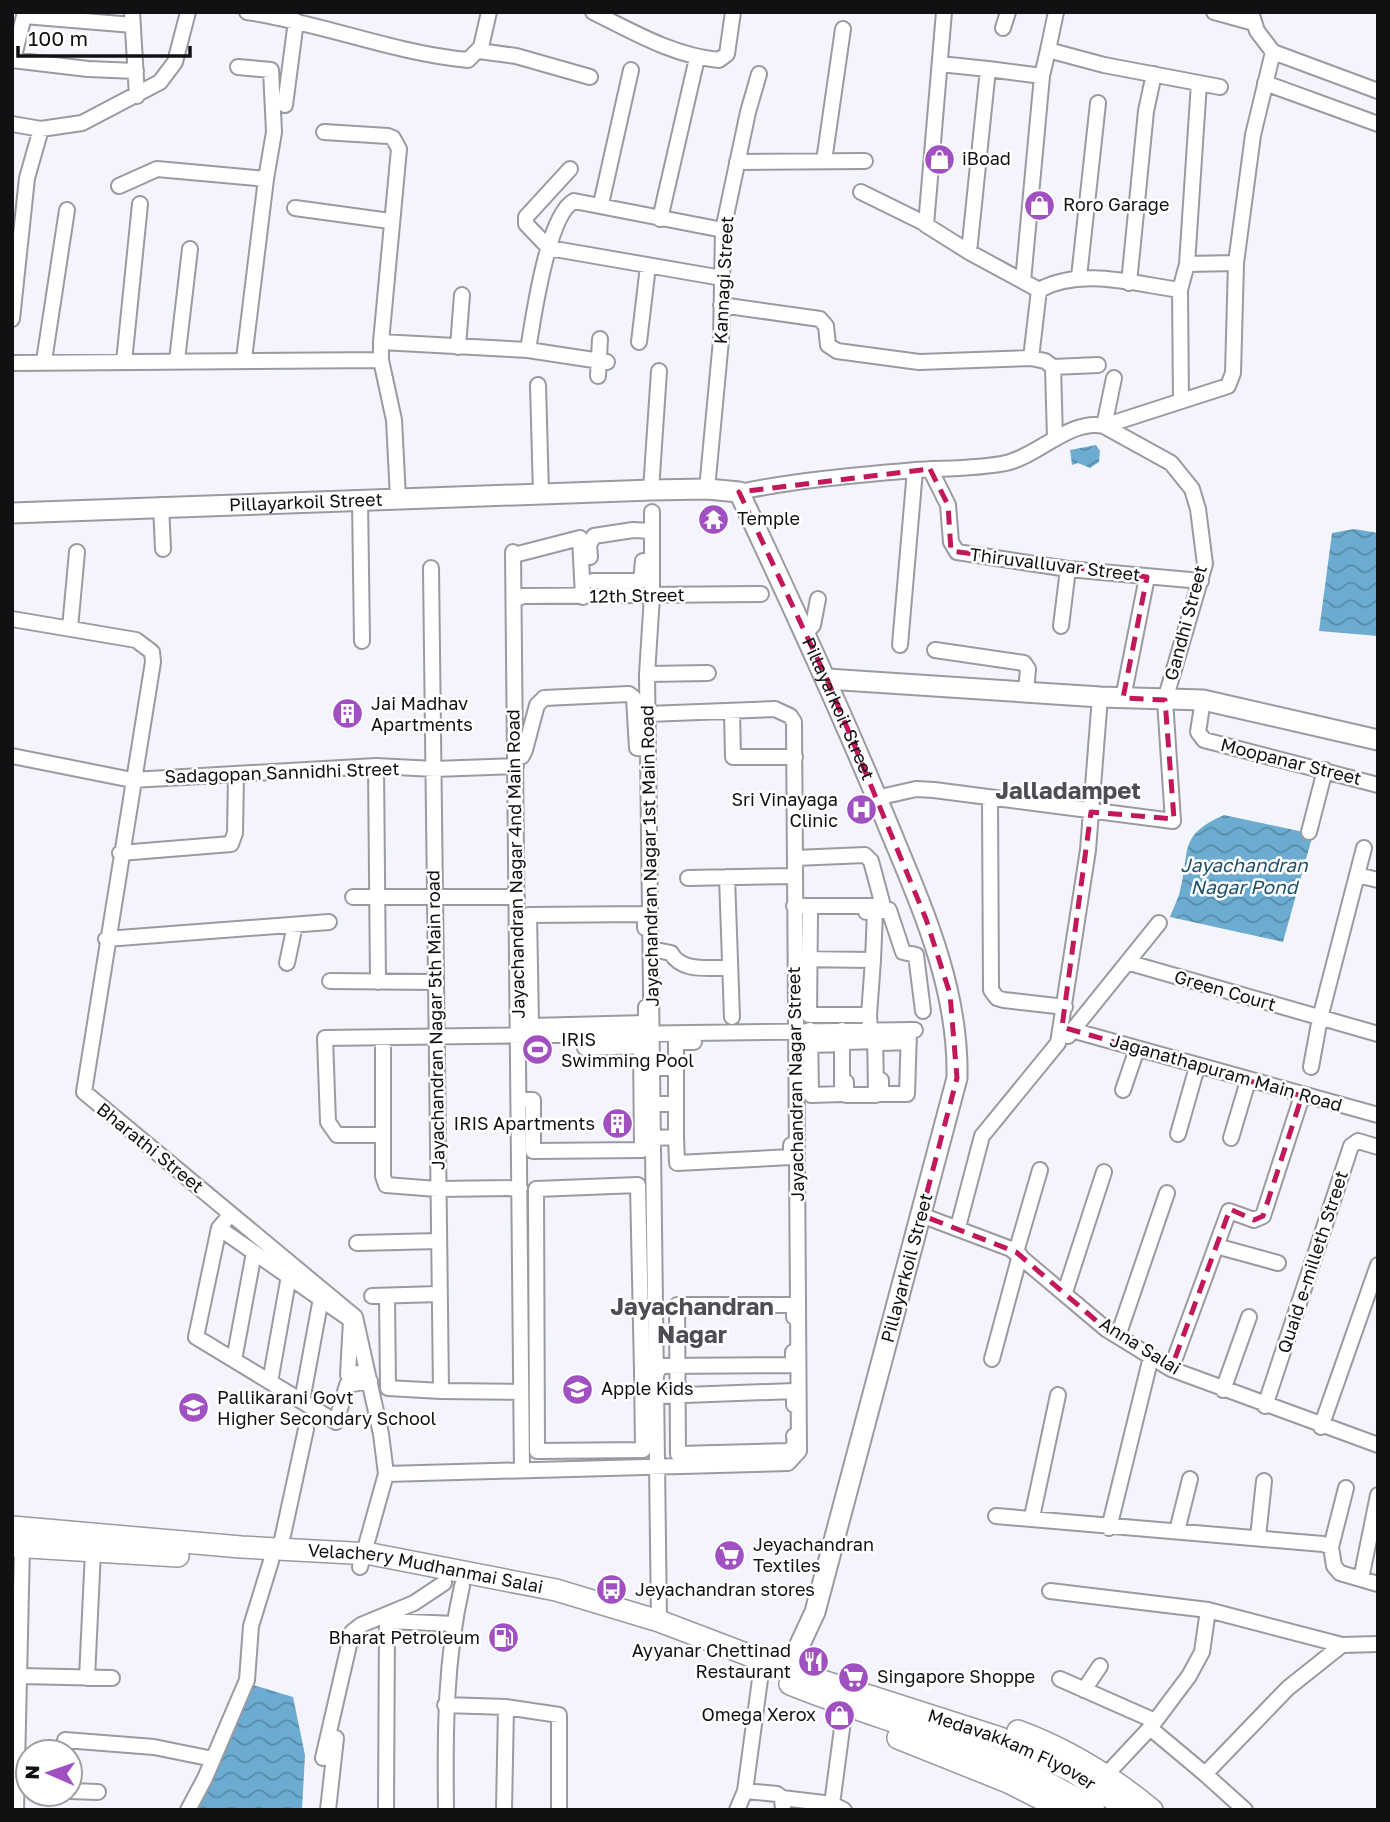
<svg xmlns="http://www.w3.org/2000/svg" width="1390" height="1822" viewBox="0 0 1390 1822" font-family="'Golos Text',sans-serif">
<defs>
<pattern id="water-waves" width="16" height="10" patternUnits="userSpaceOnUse" patternTransform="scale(1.75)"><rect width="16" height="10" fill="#6dacd1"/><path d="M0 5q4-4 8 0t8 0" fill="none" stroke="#588ba8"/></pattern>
</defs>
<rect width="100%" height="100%" fill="#f4f5fc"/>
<path fill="url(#water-waves)" d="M1096,445L1100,451L1099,462L1090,468L1078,463L1072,465L1070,450Z
M1354,529L1378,533V636L1319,631L1332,533Z
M1224,815L1313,834L1283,942L1170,917C1173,908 1178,900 1180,891C1191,850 1177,836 1224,815Z
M528,1046H548V1055H528Z
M253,1685L293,1697L305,1755L302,1810H196Z"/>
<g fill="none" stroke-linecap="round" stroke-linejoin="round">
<defs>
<path id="street" d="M132,12L137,96
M247,12C322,23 393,53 468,60L481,47L489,12
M593,12C633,32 674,56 719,60L727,54L733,12
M944,12L926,225L969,252
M1214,12L1254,23
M1251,12L1257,31L1273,52L1378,91
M24,16L133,25
M1003,28L1008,12
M1048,50L1056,12
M479,51L516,56L590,77
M12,60L88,69L136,71
M13,60L25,12
M940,64L988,69
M238,67L271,70L274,132L266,179
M1042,76L1048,50L1104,65L1220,87
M1265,83L1378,124
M285,105L296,21
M12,124L41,129L82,123L160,82L175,62L188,12
M324,132L388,136L393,138L399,149L381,342V360L394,420L398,498
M824,161L843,29
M737,162L865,161
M570,169L526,217V224L549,248L722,278
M119,186L157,169L266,179L244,359
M861,192L926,224
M601,204L631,70
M295,208L390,221
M660,219L697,58
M1187,264L1199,83
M1079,277L1098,103
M1023,281L1042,76L988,69L969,252L1039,290
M1129,283L1146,111L1154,74
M721,305L820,319L826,326L828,345L837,351L919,362L1031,358
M12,319L27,178L41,129
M381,342L528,350C533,320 547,215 574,201L723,230
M639,342L648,266
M458,347L462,295
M528,350L607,362
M177,360L190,249
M44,361L67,210
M124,362L140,204
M12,363L381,360
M1053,367L1098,365
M598,376L600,339
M538,385L541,494
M1181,401L1180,290L1187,264L1236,263L1253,135L1273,52
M1104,426L1114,378
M1055,439L1053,367L1045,361L1031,358L1039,290C1081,267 1135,284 1180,290
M930,469L948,505L951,542L957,552L1068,569L1201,581
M707,489L721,340L723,230L748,112L759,74
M651,490L659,371
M739,492C797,480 857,475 915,470C945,468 977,469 1006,463C1038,456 1071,418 1104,426L1228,386L1233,373L1236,263
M360,499L362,641
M161,505L163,549
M652,512V596L647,674L659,1621
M513,552L522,1470
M514,555L580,538L583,597
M590,557L589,545L594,536L633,530L651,531
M431,568L441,1391L521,1392
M593,581H641L643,561
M514,600L523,596L761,594
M12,619L136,640L152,652L153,662L84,1092L355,1317L381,1434L386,1474L360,1567
M1061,626L1068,569
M70,628L77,552
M806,633L813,625L818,599
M900,645L915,470
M935,650L1024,663L1028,669L1026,691
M647,674L708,673
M1123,698L1147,577
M1203,700L1198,732L1204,740L1378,785
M732,712L733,757H795
M12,756L132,780L376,766L435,769L516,766
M516,756H522L525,750L537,705L544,698L629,694L634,698L637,748L648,749
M376,766L378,982
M876,798L916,789L934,790L1173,821L1165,700L1205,564L1198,509L1192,489L1171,463L1104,426
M990,799L991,990L997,998L1004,1000L1065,1007
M1309,832L1325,770
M120,853L231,844L235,833L236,774
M1357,875L1378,880
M727,877L732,1017
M688,878L795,876
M353,897H517
M794,906H881L882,902L871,861L865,855L795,858
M866,912H875L873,960
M875,912L889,910L903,952L916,955L923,1011
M810,914L809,1015H869L870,1030
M106,939L329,922
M651,949L671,953C682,973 710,967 730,968
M799,959L873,960L869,1015
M287,963L295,925
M1130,963L1378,1034
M530,968L531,1026L646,1023V1007
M518,969L530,968L529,915L645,914V928
M330,981L435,982
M810,1030L811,1095L842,1094V1030
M1075,1031L1378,1115
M1068,1036L1159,923
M383,1039V1176L386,1185L437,1189L520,1188
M846,1042L875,1041
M881,1043L909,1042
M811,1045L842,1044
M1311,1067L1320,1018L1364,848
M654,1068H676V1042H694
M676,1068V1104
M881,1080V1094H907L909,1030
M846,1082V1095H876L875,1030
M1123,1090L1137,1049
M519,1100H533V1151L642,1150L641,1046L585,1048V1035
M654,1104H676V1137L654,1138
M1178,1134L1197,1067
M383,1135H337L328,1122L325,1038L915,1030
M676,1137L677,1163L791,1157V1145
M1231,1138L1248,1081
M231,1214L219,1228L196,1337L336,1422L347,1385L370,1381
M921,1215L1011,1249L1106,1329L1171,1369L1378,1445
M958,1227L982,1136L1058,1043L1088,850L1100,697
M219,1228L351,1320L348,1375L363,1372
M357,1243L438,1241
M1216,1246L1278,1263
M1016,1252L1040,1170
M1065,1292L1104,1172
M372,1296L439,1294
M387,1296L388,1388L441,1391
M794,1317V1305H677L678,1454L788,1451L795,1446L794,1436
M1118,1336L1167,1193
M992,1359L1020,1255
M234,1360L253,1258
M658,1366L793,1365V1352
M1171,1369L1229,1211L1254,1220L1263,1216L1302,1096
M642,1371L638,1185L536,1189L537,1451L643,1450L642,1371H658
M270,1382L290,1270
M1223,1390L1249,1317
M658,1396L794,1391V1405
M302,1401L321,1298
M1265,1406L1351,1146L1358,1141L1378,1147
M1321,1427L1378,1265
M386,1474L788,1463L799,1451L794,722L790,716L775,709L648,714
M996,1516L1323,1544L1331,1547L1334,1566L1340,1573L1378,1584
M1032,1517L1058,1395
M1109,1528L1151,1357
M1177,1531L1190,1479
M1258,1537L1264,1481
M1331,1547L1346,1488
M280,1549L306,1429
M1361,1579L1378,1495
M1050,1591L1208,1610L1342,1645
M761,1672L745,1791L777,1794L782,1798L783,1810
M19,1676L112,1678
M87,1678L93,1551
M1060,1679L1155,1721
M1084,1690L1100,1666
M445,1705L506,1707L504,1810
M506,1707L559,1715V1810
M1150,1728L1189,1676L1202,1652L1208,1610
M64,1752L65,1740L154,1747L213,1759
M323,1758L352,1632L361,1625L414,1603L444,1583
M1205,1774L1245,1810
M1106,1775L1150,1728L1205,1774L1288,1688L1342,1645L1378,1644
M70,1791L98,1792
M782,1798L832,1804
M16,1810L22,1546
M188,1810L205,1778L247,1680L251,1626L271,1561
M328,1810L336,1738
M386,1810L387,1621L455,1624
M446,1810C445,1734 445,1660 462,1586
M737,1810L745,1791
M844,1810L832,1804L845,1706"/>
<g id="secondary">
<path id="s1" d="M12,513L651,490L707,489L739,492C789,598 838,704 883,813C918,899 959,983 957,1078L815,1612L788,1670"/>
<path d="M827,679L1100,697L1203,700L1378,740"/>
</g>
<g id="primary">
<path id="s2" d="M12,1527L241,1547L371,1554L556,1590L659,1621L788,1670L1000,1738L1072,1771L1128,1810"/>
<path d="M12,1546L178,1556"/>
<path d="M790,1684C892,1725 1001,1749 1094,1810"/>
<path d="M1018,1731C1067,1749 1111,1776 1152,1810"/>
<path d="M898,1738L1008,1782L1063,1810"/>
</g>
</defs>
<use href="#street" stroke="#999ba1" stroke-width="18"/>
<use href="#secondary" stroke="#999ba1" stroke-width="23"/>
<use href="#primary" stroke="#999ba1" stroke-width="24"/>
<use href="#street" stroke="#fff" stroke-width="14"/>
<use href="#secondary" stroke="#fff" stroke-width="19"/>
<use href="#primary" stroke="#fff" stroke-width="21"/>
</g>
<path fill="none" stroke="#c2185b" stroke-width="5" stroke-dasharray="14 9" stroke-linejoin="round" d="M930,469L948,505L951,551L1147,577L1123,698L1165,700L1174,819L1091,812L1062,1027L1302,1096L1263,1216L1254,1220L1230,1209L1171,1369L1106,1329L1016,1252L921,1215L957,1078L950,994L926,919L827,679L739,492Z"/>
<defs>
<symbol id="shop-disc" viewBox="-11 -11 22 22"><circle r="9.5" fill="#a050c0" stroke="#fff"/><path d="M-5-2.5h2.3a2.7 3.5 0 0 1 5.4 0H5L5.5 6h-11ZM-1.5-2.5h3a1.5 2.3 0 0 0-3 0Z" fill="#fff"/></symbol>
<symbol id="temple-disc" viewBox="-11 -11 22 22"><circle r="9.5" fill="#a050c0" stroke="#fff"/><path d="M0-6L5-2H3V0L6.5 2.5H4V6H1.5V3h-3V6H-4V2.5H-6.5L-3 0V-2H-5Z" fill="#fff"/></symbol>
<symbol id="building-disc" viewBox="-11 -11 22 22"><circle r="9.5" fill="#a050c0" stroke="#fff"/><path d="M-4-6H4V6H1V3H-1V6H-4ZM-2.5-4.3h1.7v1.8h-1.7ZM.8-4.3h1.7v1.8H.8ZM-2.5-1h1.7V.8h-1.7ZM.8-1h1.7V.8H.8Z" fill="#fff"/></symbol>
<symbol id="hospital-disc" viewBox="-11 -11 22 22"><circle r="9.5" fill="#a050c0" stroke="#fff"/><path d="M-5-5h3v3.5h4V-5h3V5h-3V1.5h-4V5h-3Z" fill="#fff"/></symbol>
<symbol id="stadium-disc" viewBox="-11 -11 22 22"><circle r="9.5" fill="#a050c0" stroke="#fff"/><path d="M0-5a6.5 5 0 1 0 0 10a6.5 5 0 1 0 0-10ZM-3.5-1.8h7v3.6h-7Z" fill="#fff"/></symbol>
<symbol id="school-disc" viewBox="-11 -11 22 22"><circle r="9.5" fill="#a050c0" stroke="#fff"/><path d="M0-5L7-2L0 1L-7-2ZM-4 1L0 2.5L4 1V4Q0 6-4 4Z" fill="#fff"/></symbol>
<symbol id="supermarket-disc" viewBox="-11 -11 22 22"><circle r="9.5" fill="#a050c0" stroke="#fff"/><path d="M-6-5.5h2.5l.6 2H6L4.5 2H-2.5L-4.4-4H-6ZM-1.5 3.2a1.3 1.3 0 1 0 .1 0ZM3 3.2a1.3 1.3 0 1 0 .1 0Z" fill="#fff"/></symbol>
<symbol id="bus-disc" viewBox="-11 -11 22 22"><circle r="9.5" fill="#a050c0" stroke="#fff"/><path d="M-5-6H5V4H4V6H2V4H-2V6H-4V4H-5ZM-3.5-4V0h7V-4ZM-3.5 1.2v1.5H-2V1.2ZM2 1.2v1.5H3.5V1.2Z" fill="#fff"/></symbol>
<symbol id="fuel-disc" viewBox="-11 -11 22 22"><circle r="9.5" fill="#a050c0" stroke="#fff"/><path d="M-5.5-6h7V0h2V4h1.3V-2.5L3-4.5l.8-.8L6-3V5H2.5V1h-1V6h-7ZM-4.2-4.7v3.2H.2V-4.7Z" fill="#fff"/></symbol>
<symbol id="restaurant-disc" viewBox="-11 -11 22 22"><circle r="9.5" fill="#a050c0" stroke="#fff"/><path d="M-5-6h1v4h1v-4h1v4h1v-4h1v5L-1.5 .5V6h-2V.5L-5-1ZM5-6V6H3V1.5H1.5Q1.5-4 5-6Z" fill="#fff"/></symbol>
</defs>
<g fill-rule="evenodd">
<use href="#shop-disc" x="922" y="142" width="35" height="35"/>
<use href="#shop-disc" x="1022" y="188" width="35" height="35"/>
<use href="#temple-disc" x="696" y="502" width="35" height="35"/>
<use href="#building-disc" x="330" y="696" width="35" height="35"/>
<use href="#hospital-disc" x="844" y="792" width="35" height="35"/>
<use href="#stadium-disc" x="520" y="1032" width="35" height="35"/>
<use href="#building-disc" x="600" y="1106" width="35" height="35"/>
<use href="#school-disc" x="560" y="1372" width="35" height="35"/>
<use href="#school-disc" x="176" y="1390" width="35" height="35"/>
<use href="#supermarket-disc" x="712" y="1538" width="35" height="35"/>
<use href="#bus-disc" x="594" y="1572" width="35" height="35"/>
<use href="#fuel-disc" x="486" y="1620" width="35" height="35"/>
<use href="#restaurant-disc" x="796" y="1644" width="35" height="35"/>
<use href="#supermarket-disc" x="836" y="1660" width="35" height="35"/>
<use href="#shop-disc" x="822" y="1698" width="35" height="35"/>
</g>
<g text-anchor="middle" stroke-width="5" stroke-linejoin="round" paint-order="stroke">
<g font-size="18" fill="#111113" stroke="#fff" text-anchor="start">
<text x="962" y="165">iBoad</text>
<text x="1063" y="211">Roro Garage</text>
<text x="737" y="525">Temple</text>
<text x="371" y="710">Jai Madhav<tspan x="371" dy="21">Apartments</tspan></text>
<text x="838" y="806" text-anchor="end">Sri Vinayaga<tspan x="838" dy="21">Clinic</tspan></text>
<text x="561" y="1046">IRIS<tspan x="561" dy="21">Swimming Pool</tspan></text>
<text x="595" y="1130" text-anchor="end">IRIS Apartments</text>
<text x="601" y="1395">Apple Kids</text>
<text x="217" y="1404">Pallikarani Govt<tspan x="217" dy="21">Higher Secondary School</tspan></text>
<text x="753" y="1551">Jeyachandran<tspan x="753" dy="21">Textiles</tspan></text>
<text x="635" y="1596">Jeyachandran stores</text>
<text x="480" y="1644" text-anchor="end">Bharat Petroleum</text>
<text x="791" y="1657" text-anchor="end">Ayyanar Chettinad<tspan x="791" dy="21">Restaurant</tspan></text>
<text x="877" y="1683">Singapore Shoppe</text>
<text x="816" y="1721" text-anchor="end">Omega Xerox</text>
</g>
<g font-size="18" fill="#111113" stroke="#fff">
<text transform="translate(724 280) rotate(-87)" y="6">Kannagi Street</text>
<text dy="6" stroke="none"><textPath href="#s1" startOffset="294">Pillayarkoil Street</textPath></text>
<text transform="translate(1055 565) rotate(7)" y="6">Thiruvalluvar Street</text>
<text transform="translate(637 596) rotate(-1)" y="6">12th Street</text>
<text transform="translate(1186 623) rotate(-75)" y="6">Gandhi Street</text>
<text dy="6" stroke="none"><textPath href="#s1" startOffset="966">Pillayarkoil Street</textPath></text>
<text transform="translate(1291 762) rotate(14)" y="6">Moopanar Street</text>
<text transform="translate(282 773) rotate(-2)" y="6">Sadagopan Sannidhi Street</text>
<text transform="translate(650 856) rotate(-91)" y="6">Jayachandran Nagar 1st Main Road</text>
<text transform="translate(516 864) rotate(-91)" y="6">Jayachandran Nagar 4nd Main Road</text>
<text transform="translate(1225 991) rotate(16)" y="6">Green Court</text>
<text transform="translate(436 1020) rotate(-91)" y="6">Jayachandran Nagar 5th Main road</text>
<text transform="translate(1226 1073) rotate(16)" y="6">Jaganathapuram Main Road</text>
<text transform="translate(796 1084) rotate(-91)" y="6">Jayachandran Nagar Street</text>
<text transform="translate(150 1148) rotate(39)" y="6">Bharathi Street</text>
<text transform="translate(1313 1262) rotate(-72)" y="6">Quaid e-milleth Street</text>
<text transform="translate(907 1268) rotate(-75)" y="6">Pillayarkoil Street</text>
<text transform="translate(1140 1346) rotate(32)" y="6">Anna Salai</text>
<text dy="6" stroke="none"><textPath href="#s2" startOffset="416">Velachery Mudhanmai Salai</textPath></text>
<text dy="6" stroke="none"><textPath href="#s2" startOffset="1032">Medavakkam Flyover</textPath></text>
</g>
<g font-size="19" font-style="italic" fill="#20516c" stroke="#fff">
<text x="1244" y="872">Jayachandran<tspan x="1244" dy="22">Nagar Pond</tspan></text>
</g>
<g font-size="24" font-weight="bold" fill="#4c4e53" stroke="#fff">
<text x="1068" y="799">Jalladampet</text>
<text x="692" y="1315">Jayachandran<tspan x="692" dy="28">Nagar</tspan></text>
</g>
</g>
<rect width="1390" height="1822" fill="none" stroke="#111113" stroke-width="28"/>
<g transform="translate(49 1773) rotate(272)"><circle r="33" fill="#ffffff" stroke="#a0a0a1" stroke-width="2"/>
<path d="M0-5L12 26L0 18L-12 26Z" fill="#a050c0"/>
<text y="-10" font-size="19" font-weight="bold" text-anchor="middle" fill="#111113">N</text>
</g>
<path d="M18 46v10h172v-10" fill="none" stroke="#111113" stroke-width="3.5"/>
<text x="28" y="46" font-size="21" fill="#111113" stroke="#ffffff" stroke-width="5" paint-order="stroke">100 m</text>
</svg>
